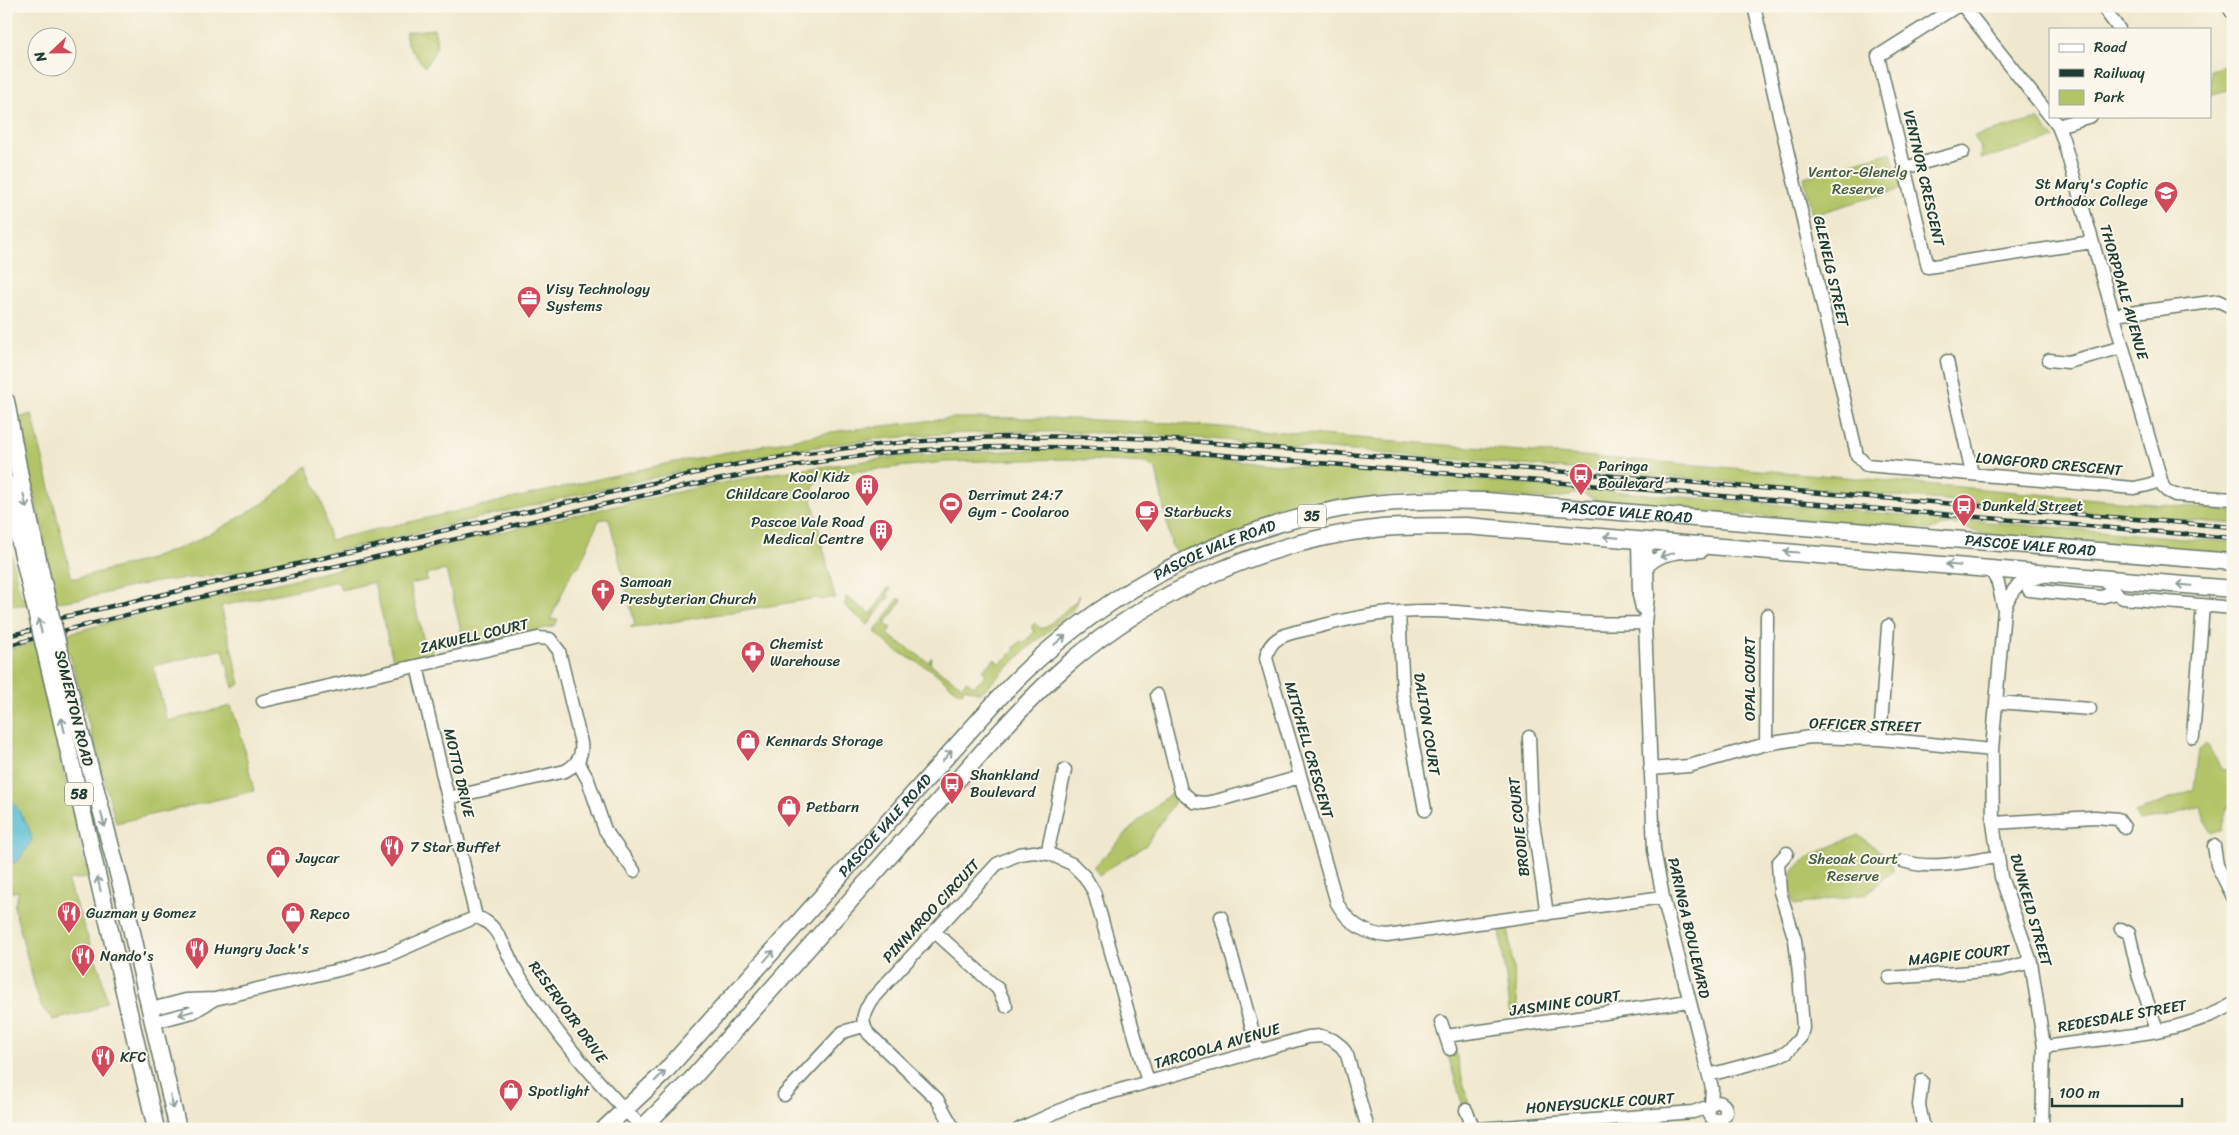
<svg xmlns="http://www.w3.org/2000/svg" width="2239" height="1135" viewBox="0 0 2239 1135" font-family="Sriracha,sans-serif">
<rect width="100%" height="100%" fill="#fbf7ec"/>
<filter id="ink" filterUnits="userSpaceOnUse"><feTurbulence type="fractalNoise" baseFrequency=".02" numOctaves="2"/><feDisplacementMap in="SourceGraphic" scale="10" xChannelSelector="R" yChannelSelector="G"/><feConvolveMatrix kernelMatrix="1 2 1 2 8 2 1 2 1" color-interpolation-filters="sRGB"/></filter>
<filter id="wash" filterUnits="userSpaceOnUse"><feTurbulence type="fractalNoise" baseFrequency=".0096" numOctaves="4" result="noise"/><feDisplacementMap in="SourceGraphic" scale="20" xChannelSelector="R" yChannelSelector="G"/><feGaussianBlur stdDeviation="1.12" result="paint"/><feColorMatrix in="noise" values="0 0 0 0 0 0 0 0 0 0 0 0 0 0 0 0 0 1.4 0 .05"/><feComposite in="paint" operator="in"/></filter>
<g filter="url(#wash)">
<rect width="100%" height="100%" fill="#f0e8ce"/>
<path fill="#b3c467" stroke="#69804e" d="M434,29C440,50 435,50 425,67C418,58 404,44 406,32Z
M2233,64V88L2210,95V70Z
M2038,119L2054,139L1980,159L1981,148L1974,136Z
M1891,152L1901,189L1812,215L1804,177Z
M32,414L72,579L150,559L192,543L230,523L270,499L307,466L323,506L330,540L665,464L838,431L954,418H1046L1170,423L1833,476L2233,511V524L1197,438C1070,429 942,428 816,447C620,478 429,534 234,573C206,578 178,578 150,583C126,587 103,595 79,599C55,603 30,604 6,606V532L21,597L54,588L18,418Z
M1049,449L1206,458L2233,542V555L1987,535L1965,528V525L1952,524L1928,530L1604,504L1583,494H1571L1570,496L1546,499L1460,493H1417L1373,497L1180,556L1172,548L1156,469L1147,463L1069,459L944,462L825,475L815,483L811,495L835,598H828L821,600L818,598L635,628L630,627L635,625L609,518L599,520L579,566L572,571L550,620L558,619L555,625L550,627L465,647L446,570L426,574L427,580L410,584L424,642L432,641V656L394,664L374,582L341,590L338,581L221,606L240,684L233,688L223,649L153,666L167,721L231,706L240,732L254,791L116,823L69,652L37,660L88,878L67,880L100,971L107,1001L91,1011L53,1020L42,1007L35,987L14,907L19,891L6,893V650L137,615L672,493L767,474L904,456Z
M889,587L891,589L887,594L889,596L868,625L845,606L846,597L871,614Z
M1079,595L1073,610L1027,649L981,693L965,688L962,693L957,691L932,670L895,650L876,633V630L899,598L902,600L885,624L891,628L887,634L928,662L932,657L930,664L962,686L966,681L974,686L986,675L982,670L995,659L999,664L1015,650L1013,648L1021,641L1023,643L1035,632L1031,627L1035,623L1040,628H1045L1076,601Z
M2207,744L2222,770L2233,768V805H2228L2221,831L2210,832L2200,806L2175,815L2139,821L2135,813L2194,789L2199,750Z
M1171,793L1176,800L1146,845L1099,875L1094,867L1135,824Z
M1858,835L1891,859L1893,871L1866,894L1794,905C1792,899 1788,889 1789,882C1791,858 1839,844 1858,835Z
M1508,929L1519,1015L1511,1016L1500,931Z
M1455,1050L1470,1109L1464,1110L1447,1052Z"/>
<path fill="#58bed6" stroke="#3c7e85" d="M6,790L29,828L32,840L18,861L7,865Z"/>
</g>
<g filter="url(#ink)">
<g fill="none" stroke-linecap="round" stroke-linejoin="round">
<defs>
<path id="minor" d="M1754,6L1857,455L1866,465L2134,488L2148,485L2161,480
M1957,6L1878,56L1928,267L2092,242
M1963,6L2050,116
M2102,6L2119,29
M2228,6L2233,14
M2050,116L2058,126L2063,139L2163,487L2167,491L2175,495L2233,499
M2058,126L2091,116
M1904,168L1963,152
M2114,315L2219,301L2233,308
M2049,360L2068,362L2123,347
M1947,361L1972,473
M1638,540L1639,595L1642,608
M1646,540L1648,595L1645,623L1654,850L1663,897L1712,1088L1711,1105
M1647,567C1661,551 1683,552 1702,551
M1990,568L1998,583L2004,610L1992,750L1993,823L2001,877L2031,962L2044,1047L2042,1129
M2104,579L2115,593L2123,598L2233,608
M2029,590L2101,597L2115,593
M2004,610C2013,584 2019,582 2044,576
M1399,612L1403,693L1425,810
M1645,623C1628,623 1610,624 1592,623C1539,622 1486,612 1433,611C1392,610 1352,617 1313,628C1292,633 1270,634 1266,658L1337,903C1348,923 1364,934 1387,936L1663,897
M417,666L476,917
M1157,695L1181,791L1194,802L1205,803L1216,801L1300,777
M263,701L538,638L550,639L559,651L581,743C583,756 577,765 565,771L448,798
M1997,702L2090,709
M1529,737L1532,815L1547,914
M2193,737L2203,605
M1880,739L1888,626
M1766,744L1767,615
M578,762L588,780L605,830L634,871
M1650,769L1689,766L1766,744L1810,737L1880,739L1992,750
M1993,823L2095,817L2118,819L2124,827
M2214,846L2217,865L2233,897
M1047,854L1065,770
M1903,861C1933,871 1966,861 1997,857
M1221,917L1258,1050
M2121,929L2129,933L2139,977L2157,1030
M935,932L998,989L1006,1006
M1889,978L1999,970L2031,962
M151,1009L186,1000L215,999L347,968L389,955L476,917C499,923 505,951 516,970C550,1028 596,1082 644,1129
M154,1022L193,1012L213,1000
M1441,1022L1450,1049
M1446,1036L1689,1001
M2044,1047C2102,1038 2182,1035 2233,1004
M1709,1075L1776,1057L1787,1052L1800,1038L1803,1028L1799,974L1795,940L1780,892L1778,863L1787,853
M1922,1081L1919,1105L1924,1129
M784,1095L843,1032L863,1026
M1708 1111a9 9 0 1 1 18 0a9 9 0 1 1-18 0Z
M1466,1110L1474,1129
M954,1129L937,1099L869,1034C860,1021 863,1013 871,1000L997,864L1019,854L1034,852L1050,854L1072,864L1085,877L1094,892L1148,1082
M1019,1129L1081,1101L1308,1037L1321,1036L1333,1040L1342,1047L1347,1055L1368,1129
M1480,1129L1693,1112L1710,1106"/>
<g id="major">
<path d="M6,401L21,482L45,591"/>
<path d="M6,483L32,594"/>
<path d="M60,654L121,885L178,1129"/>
<path d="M47,658L156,1129"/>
<path id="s1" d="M604,1129L663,1074L998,699C1087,602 1209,534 1339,509C1387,500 1436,500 1486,501L2233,562"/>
<path d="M641,1129L691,1080L1000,732C1021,709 1043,686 1067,665C1154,590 1268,540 1382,528C1410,526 1438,526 1466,526L2233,589"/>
</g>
</defs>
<use href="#minor" stroke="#68796a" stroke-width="15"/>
<use href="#major" stroke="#68796a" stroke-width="19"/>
<use href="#minor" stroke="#fff" stroke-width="12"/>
<use href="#major" stroke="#fff" stroke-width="16"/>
<defs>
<path id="rail" d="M51,620L718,468C876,437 1029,431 1189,441L2233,527
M6,636L61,624
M6,646C149,607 294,576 438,543C584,510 729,471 878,454C989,442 1099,447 1210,454L2233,538"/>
</defs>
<use href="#rail" stroke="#1f3d34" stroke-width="4.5"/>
<use href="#rail" stroke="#fbf7ec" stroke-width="2.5" stroke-dasharray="8" stroke-linecap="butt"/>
<defs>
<path id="major-bridge" d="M45,591L60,654
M32,594L47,658"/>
</defs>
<use href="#major-bridge" stroke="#68796a" stroke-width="19" stroke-linecap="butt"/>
<use href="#major-bridge" stroke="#fff" stroke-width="16"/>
</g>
<defs><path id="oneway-shaft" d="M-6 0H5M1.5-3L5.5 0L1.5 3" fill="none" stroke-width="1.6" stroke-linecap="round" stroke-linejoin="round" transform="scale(1.25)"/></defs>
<g stroke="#8f9e9a">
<use href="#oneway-shaft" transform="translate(25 501) rotate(78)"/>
<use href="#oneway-shaft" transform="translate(1611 537) rotate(-175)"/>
<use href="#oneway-shaft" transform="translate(1791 552) rotate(-176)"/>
<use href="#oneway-shaft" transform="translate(1667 555) rotate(163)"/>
<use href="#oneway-shaft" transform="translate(1953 565) rotate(-175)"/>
<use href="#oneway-shaft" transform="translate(2184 585) rotate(-175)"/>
<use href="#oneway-shaft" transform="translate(40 626) rotate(-103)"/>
<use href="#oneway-shaft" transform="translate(1060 640) rotate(-39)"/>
<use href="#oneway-shaft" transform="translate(63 725) rotate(-103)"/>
<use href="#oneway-shaft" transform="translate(947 756) rotate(-48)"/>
<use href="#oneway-shaft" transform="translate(103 820) rotate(75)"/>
<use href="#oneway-shaft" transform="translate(99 884) rotate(-103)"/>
<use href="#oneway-shaft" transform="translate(769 956) rotate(-48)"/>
<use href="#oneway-shaft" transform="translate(186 1013) rotate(165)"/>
<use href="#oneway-shaft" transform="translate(660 1076) rotate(-45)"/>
<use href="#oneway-shaft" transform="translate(172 1102) rotate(77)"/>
</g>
</g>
<defs>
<symbol id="school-pin" viewBox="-11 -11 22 30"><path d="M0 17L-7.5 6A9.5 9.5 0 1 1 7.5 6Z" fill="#d1495b" stroke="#fbf7ec"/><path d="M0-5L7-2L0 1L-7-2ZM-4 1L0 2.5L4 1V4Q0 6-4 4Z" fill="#fff"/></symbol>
<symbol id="office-pin" viewBox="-11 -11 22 30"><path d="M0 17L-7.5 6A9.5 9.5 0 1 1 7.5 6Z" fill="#d1495b" stroke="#fbf7ec"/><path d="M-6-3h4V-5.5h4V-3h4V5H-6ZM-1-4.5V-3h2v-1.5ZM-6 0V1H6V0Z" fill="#fff"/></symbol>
<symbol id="bus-pin" viewBox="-11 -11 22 30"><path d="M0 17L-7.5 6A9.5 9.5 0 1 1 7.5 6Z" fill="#d1495b" stroke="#fbf7ec"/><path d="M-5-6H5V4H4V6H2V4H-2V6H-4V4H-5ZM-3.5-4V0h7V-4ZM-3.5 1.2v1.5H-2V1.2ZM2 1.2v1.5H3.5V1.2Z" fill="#fff"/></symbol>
<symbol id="building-pin" viewBox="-11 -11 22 30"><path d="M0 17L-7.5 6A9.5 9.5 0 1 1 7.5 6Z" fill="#d1495b" stroke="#fbf7ec"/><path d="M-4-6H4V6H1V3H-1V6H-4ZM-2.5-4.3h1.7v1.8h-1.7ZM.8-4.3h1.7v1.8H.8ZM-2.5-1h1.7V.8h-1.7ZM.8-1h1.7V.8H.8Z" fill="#fff"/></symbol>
<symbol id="stadium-pin" viewBox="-11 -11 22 30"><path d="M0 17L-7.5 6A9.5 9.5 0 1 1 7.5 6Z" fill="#d1495b" stroke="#fbf7ec"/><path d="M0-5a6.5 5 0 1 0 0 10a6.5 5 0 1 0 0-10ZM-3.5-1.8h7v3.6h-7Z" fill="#fff"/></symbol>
<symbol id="cafe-pin" viewBox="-11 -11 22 30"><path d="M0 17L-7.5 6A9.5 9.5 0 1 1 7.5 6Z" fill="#d1495b" stroke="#fbf7ec"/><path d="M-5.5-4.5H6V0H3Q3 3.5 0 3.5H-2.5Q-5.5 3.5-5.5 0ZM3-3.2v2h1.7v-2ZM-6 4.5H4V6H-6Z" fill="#fff"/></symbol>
<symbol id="church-pin" viewBox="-11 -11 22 30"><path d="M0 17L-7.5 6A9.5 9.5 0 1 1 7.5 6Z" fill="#d1495b" stroke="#fbf7ec"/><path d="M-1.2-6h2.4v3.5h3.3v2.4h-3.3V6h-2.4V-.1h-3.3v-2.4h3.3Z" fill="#fff"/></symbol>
<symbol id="pharmacy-pin" viewBox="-11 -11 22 30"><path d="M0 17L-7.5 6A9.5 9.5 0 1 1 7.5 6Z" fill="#d1495b" stroke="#fbf7ec"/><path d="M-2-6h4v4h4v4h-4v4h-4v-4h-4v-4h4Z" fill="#fff"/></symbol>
<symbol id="shop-pin" viewBox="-11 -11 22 30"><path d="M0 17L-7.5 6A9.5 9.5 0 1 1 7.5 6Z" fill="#d1495b" stroke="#fbf7ec"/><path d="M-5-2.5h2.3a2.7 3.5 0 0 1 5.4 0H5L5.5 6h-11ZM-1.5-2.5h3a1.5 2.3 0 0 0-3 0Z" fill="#fff"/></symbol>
<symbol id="restaurant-pin" viewBox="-11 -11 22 30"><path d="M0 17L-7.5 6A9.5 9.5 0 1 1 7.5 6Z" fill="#d1495b" stroke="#fbf7ec"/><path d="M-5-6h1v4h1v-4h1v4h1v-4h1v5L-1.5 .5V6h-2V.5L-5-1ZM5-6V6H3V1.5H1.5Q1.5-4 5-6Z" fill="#fff"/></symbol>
</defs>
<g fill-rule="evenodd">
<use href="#school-pin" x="2152" y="179" width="28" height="38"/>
<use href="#office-pin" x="515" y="284" width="28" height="38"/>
<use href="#bus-pin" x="1567" y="461" width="28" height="38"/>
<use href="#building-pin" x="853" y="472" width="28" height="38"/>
<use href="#stadium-pin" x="937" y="490" width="28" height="38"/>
<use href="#bus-pin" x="1950" y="492" width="28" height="38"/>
<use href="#cafe-pin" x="1133" y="498" width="28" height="38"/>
<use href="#building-pin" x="867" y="517" width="28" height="38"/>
<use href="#church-pin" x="589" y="577" width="28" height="38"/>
<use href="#pharmacy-pin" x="739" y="639" width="28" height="38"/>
<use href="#shop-pin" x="734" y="727" width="28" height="38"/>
<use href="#bus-pin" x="938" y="770" width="28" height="38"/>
<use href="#shop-pin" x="775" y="793" width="28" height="38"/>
<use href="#restaurant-pin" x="378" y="833" width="28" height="38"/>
<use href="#shop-pin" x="264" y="844" width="28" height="38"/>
<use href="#restaurant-pin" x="55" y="899" width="28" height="38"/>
<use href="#shop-pin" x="279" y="900" width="28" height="38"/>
<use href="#restaurant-pin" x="183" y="935" width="28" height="38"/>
<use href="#restaurant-pin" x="69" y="942" width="28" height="38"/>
<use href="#restaurant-pin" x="89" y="1043" width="28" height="38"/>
<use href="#shop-pin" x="497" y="1077" width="28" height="38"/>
</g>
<g text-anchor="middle" stroke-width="4" stroke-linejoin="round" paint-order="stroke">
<g fill="#fbf7ec" stroke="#61756b" stroke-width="1">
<rect x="1298" y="504.5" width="28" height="23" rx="4"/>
<rect x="65" y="782.5" width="28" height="23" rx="4"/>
</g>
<g font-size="14" font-weight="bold" fill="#1f3d34">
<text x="1312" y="521">35</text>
<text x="79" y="799">58</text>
</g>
<g font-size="15" fill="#445f41" stroke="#fbf7ec">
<text x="1858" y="177">Ventor-Glenelg<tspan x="1858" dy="17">Reserve</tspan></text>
<text x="1853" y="864">Sheoak Court<tspan x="1853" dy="17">Reserve</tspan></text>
</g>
<g font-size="15" fill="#1f3d34" stroke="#fbf7ec">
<text transform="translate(1924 178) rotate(77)" y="5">VENTNOR CRESCENT</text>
<text transform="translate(1831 271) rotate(77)" y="5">GLENELG STREET</text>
<text transform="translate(2124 292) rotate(74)" y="5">THORPDALE AVENUE</text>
<text transform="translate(2049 464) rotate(5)" y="5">LONGFORD CRESCENT</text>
<text dy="5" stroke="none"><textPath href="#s1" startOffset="1269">PASCOE VALE ROAD</textPath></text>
<text dy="5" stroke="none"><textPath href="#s1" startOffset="1674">PASCOE VALE ROAD</textPath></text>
<text dy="5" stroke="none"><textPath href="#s1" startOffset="849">PASCOE VALE ROAD</textPath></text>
<text transform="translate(474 636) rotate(-13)" y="5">ZAKWELL COURT</text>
<text transform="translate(1750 679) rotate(-90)" y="5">OPAL COURT</text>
<text transform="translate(74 708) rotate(76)" y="5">SOMERTON ROAD</text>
<text transform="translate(1427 724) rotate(81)" y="5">DALTON COURT</text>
<text transform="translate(1865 725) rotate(2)" y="5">OFFICER STREET</text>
<text transform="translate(1309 750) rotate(74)" y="5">MITCHELL CRESCENT</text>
<text transform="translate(459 773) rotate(77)" y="5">MOTTO DRIVE</text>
<text dy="5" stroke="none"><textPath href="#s1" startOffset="414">PASCOE VALE ROAD</textPath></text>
<text transform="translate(1519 827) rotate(-96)" y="5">BRODIE COURT</text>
<text transform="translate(2031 910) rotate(74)" y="5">DUNKELD STREET</text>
<text transform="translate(931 911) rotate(-47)" y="5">PINNAROO CIRCUIT</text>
<text transform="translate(1689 928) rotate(77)" y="5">PARINGA BOULEVARD</text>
<text transform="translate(1959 955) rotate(-6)" y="5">MAGPIE COURT</text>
<text transform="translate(1565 1003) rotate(-8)" y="5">JASMINE COURT</text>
<text transform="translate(568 1012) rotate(54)" y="5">RESERVOIR DRIVE</text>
<text transform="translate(2122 1016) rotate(-10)" y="5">REDESDALE STREET</text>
<text transform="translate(1217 1046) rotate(-16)" y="5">TARCOOLA AVENUE</text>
<text transform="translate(1600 1103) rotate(-4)" y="5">HONEYSUCKLE COURT</text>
</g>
<g font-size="15" fill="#1f3d34" stroke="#fbf7ec" text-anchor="start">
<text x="2148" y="189" text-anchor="end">St Mary's Coptic<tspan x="2148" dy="17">Orthodox College</tspan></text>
<text x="546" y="294">Visy Technology<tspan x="546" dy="17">Systems</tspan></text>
<text x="1598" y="471">Paringa<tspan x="1598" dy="17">Boulevard</tspan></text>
<text x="850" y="482" text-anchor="end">Kool Kidz<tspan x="850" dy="17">Childcare Coolaroo</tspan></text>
<text x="968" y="500">Derrimut 24:7<tspan x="968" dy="17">Gym - Coolaroo</tspan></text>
<text x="1982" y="511">Dunkeld Street</text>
<text x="1164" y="517">Starbucks</text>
<text x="864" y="527" text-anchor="end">Pascoe Vale Road<tspan x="864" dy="17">Medical Centre</tspan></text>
<text x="620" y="587">Samoan<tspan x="620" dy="17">Presbyterian Church</tspan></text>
<text x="770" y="649">Chemist<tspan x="770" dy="17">Warehouse</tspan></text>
<text x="766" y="746">Kennards Storage</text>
<text x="970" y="780">Shankland<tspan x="970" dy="17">Boulevard</tspan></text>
<text x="806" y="812">Petbarn</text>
<text x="410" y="852">7 Star Buffet</text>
<text x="296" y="863">Jaycar</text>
<text x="86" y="918">Guzman y Gomez</text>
<text x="310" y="919">Repco</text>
<text x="214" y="954">Hungry Jack's</text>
<text x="100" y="961">Nando's</text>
<text x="120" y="1062">KFC</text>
<text x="528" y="1096">Spotlight</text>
</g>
</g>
<rect width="2239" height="1135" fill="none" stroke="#fbf7ec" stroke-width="25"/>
<rect x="2049" y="28" width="162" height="90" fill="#fbf7ec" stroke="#a3ada2"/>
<rect x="2059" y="44" width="25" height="8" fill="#ffffff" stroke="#a3ada2"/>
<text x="2094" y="52" font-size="15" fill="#1f3d34">Road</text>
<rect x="2059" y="69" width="25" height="8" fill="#1f3d34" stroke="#a3ada2"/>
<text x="2094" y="78" font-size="15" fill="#1f3d34">Railway</text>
<rect x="2059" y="90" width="25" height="15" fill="#b3c467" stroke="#a3ada2"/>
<text x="2094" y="102" font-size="15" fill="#1f3d34">Park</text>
<g transform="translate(52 52) rotate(248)"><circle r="24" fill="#fbf7ec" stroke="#a3ada2"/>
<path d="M0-4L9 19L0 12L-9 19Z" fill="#d1495b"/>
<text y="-8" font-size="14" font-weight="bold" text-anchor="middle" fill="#1f3d34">N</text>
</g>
<path d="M2052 1098v8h130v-8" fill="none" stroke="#1f3d34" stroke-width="2.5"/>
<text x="2059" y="1098" font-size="15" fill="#1f3d34" stroke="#fbf7ec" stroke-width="4" paint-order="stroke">100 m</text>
</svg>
